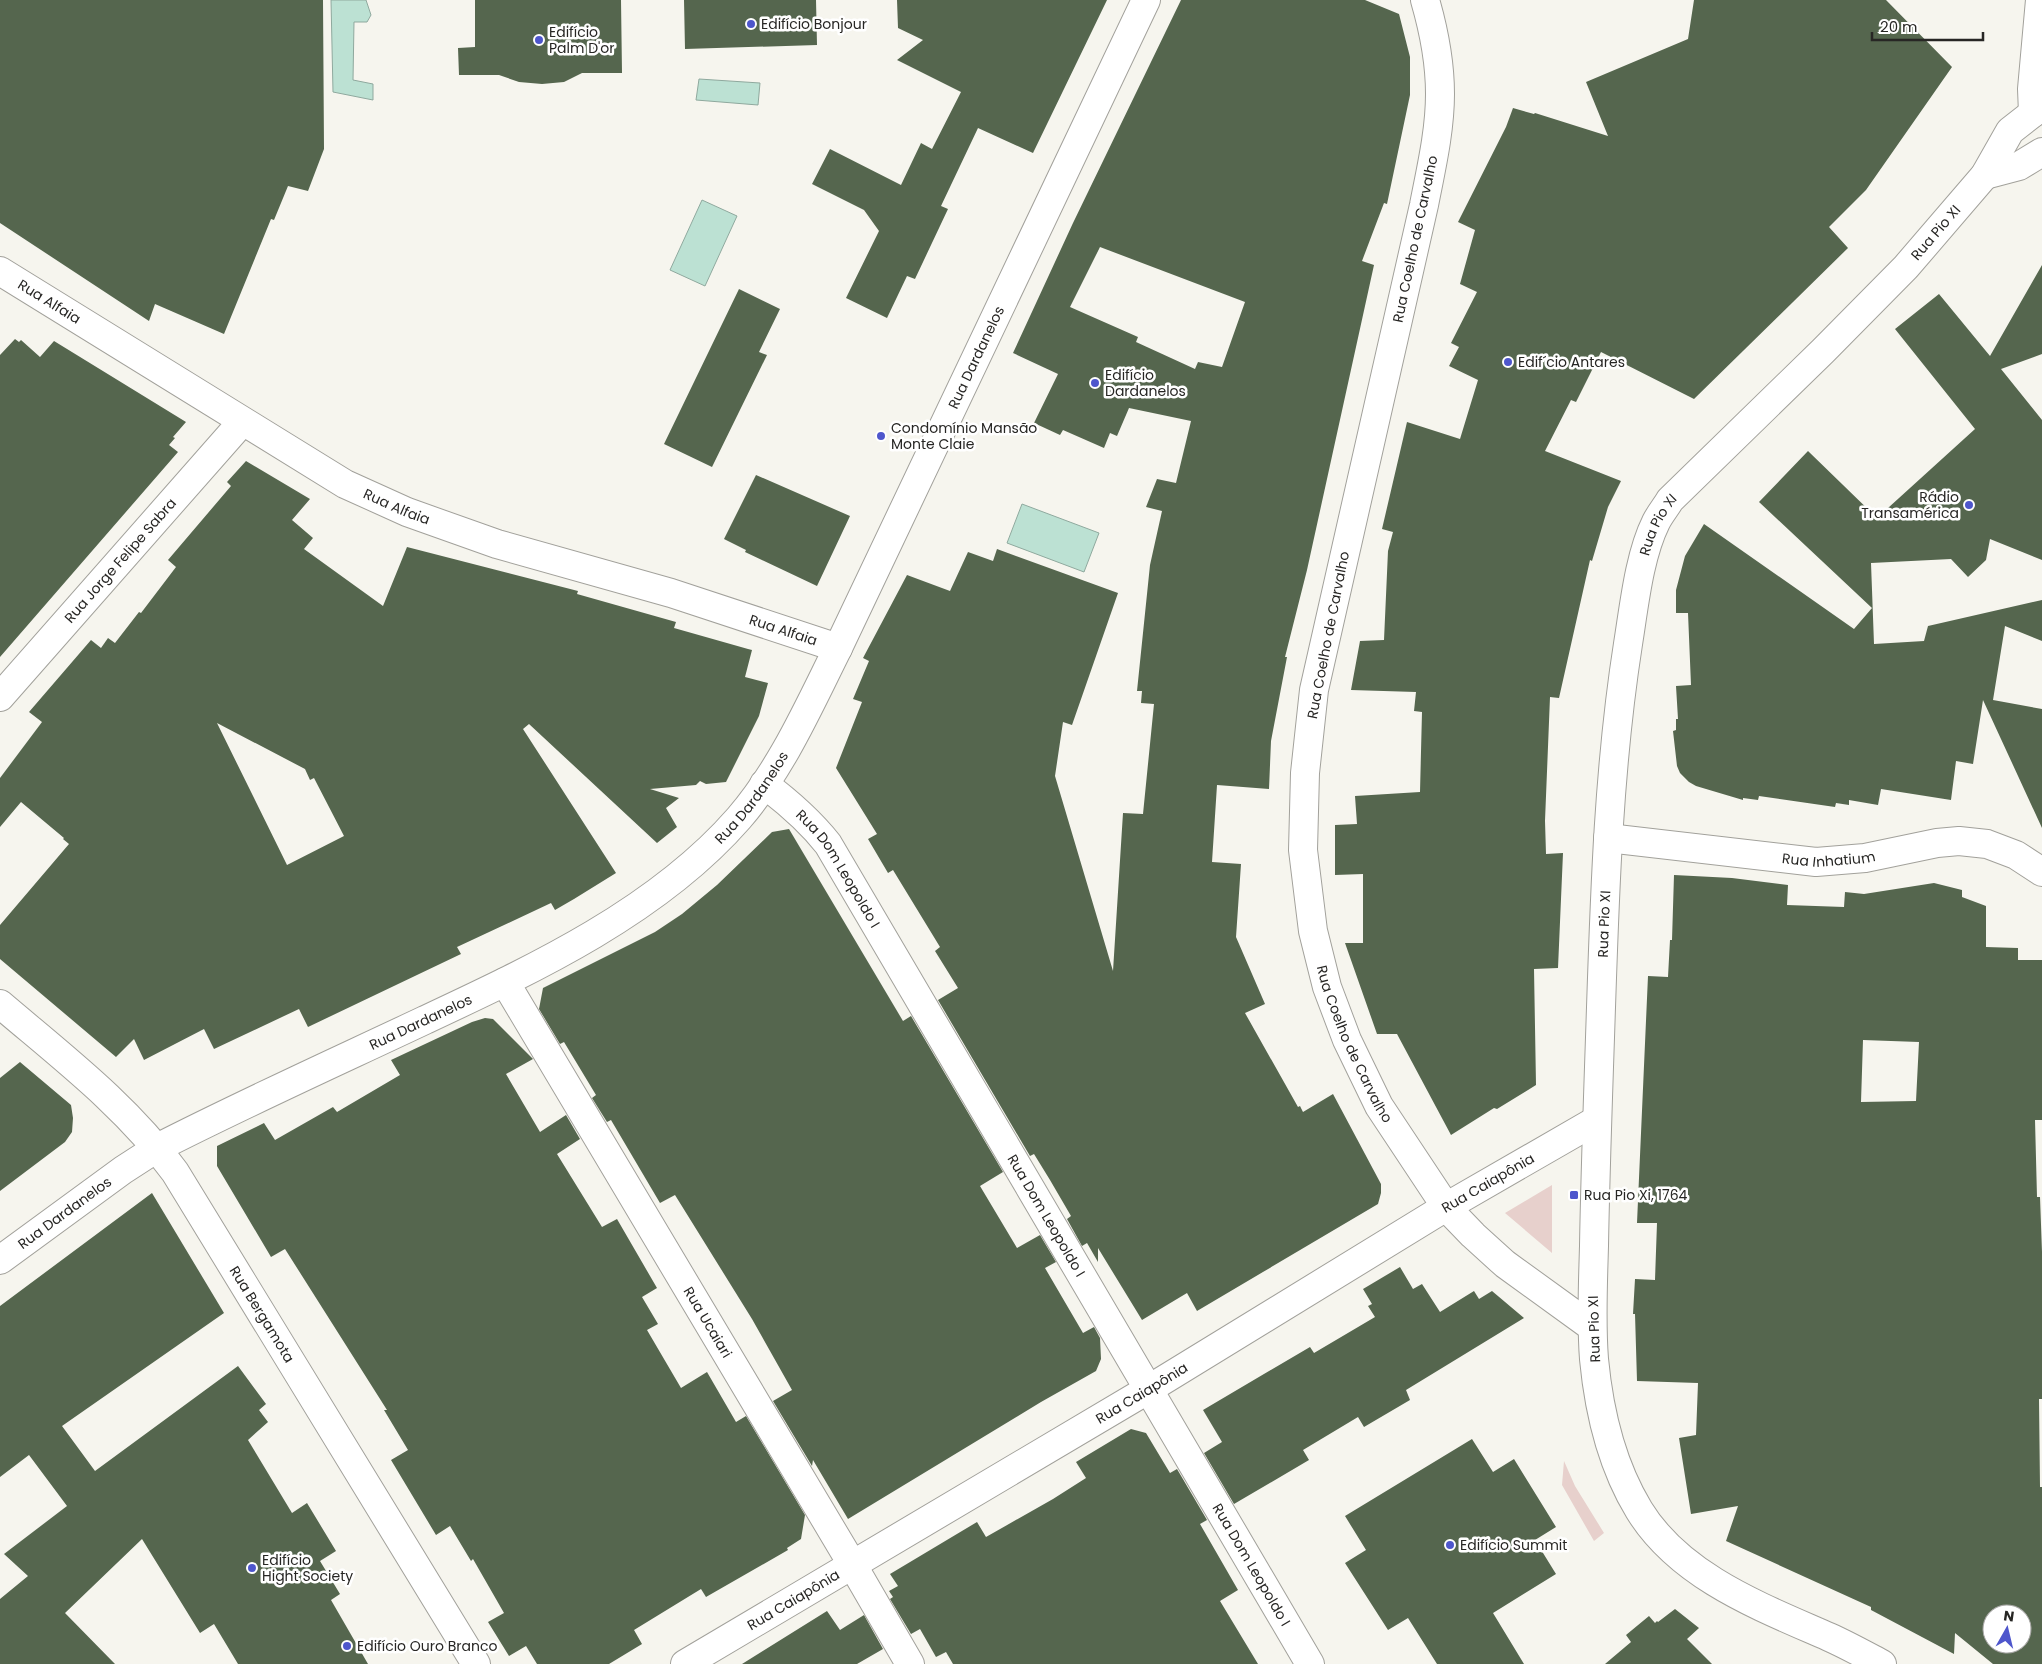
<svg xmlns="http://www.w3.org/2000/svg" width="2042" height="1664" viewBox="0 0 2042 1664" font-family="Poppins,sans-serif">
<rect width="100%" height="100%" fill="#f6f5ee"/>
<path fill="#e7d0cc" d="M1552,1185V1253L1505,1213Z
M1564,1461L1575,1486L1604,1533L1594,1541L1562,1485Z"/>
<path fill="#bce1d3" stroke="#8fa99e" d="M331,0H366L371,15L367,22H354L353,80L373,84V100L333,92Z
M699,79L760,83L758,105L696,100Z
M702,200L737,216L705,286L670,270Z
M1022,504L1099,533L1084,572L1007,543Z"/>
<path fill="#55664e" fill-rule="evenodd" d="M0,0H323L324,149L308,191L288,186L274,220L271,219L224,334L155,304L149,321L0,223Z
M475,0H621L622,73H582L564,82L542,84L519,82L499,75H459L458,48L475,47Z
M684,0H816L817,45L685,49Z
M897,0H1107L1033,153L978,128L941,206L948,209L915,279L907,276L887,318L846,298L879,231L864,210L812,184L830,149L901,185L921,143L932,149L961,92L897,60L923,40L898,28Z
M1181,0H1365L1399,14L1410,57V95L1387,204L1384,203L1362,261L1374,265L1307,570L1285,657H1287L1271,741L1269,789L1217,785L1212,862L1241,864L1236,937L1265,1004L1245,1013L1298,1107L1300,1106L1303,1112L1333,1094L1381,1184V1193L1378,1204L1197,1311L1187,1293L1142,1320L1098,1248V1262L1087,1243L1082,1246L1067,1219L1071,1216L1050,1180L1034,1154L1030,1156L938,1000L958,988L935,951L940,947L893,870L888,873L868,839L877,834L836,768L862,702L853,699L869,661L863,658L907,575L950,591L968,552L993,561L997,549L1118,593L1072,725L1063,722L1055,776L1113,971L1123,813L1143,814L1154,704L1141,703L1142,691H1137L1150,565L1162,511L1146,507L1157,479L1176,483L1191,421L1129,408L1117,436L1110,433L1104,448L1063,430L1060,435L1034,423L1058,374L1013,353L1073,223ZM1100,247L1245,302L1222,367L1198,362L1195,369L1136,342L1138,337L1070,307Z
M1694,0H1886L1952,67L1866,190L1829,227L1848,248L1694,399L1601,352L1576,402L1571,400L1545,451L1621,481L1608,507L1592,561L1590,560L1559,698L1550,697L1545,821L1546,854L1563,853L1558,968L1534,969L1536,1085L1497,1109L1494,1108L1451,1135L1397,1034H1377L1345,943H1363V874L1335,875V825L1357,824L1355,796L1420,792L1422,712L1414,711L1416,692L1351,690L1360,641L1384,640L1388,551L1393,532L1382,529L1407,422L1460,439L1478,380L1449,366L1459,347L1451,343L1477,292L1460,284L1475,230L1458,222L1506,127L1513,108L1534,114L1535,113L1608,136L1586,82L1688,39Z
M2042,265V354L2001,369L2042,420V560L1990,539L1986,560L1968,577L1951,559L1871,563L1874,644L1924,641L1928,626L2042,600V641L2005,626L1993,700L2042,709V828L1983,700L1973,764L1956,761L1951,800L1881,789L1878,805L1849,800V805L1836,803L1835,807L1759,796L1758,800L1743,798V800L1696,786L1689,782L1680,773L1677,766L1673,731L1676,730V719H1678L1676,686L1691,685L1688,613H1676V590L1685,556L1704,524L1854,629L1872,608L1759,502L1808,451L1877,518L1975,429L1895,329L1939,294L1990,356Z
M739,289L780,309L759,352L767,355L712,467L664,444Z
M15,339L19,342L21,340L40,357L54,341L186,422L173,437L175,438L169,445L178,452L0,657V355Z
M246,461L310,499L292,520L313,538L304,549L383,606L407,547L578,591L577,594L676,622L674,628L748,649L752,650L745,677L768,683L759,716L726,782L706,784L700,781L696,785L650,789L679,798L666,808L677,827L657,843L529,724L523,729L616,873L574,899L555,910L551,903L457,947L461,954L308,1027L299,1009L214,1049L204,1029L144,1060L134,1039L116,1057L0,959V925L69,844L63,839L64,838L21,802L0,827V778L42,722L29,712L91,640L101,648L108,638L115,643L139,612L141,613L176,567L168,560L231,486L227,482ZM217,723L305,769L310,780L314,778L344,836L287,865Z
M756,475L850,516L817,586L745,552L746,550L724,539Z
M789,829L903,1021L911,1016L1003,1172L980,1186L1017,1248L1040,1235L1056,1262L1045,1268L1083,1333L1094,1327L1100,1338L1101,1359L1096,1371L1041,1402L848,1519L813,1460L812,1466L773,1401L792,1390L752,1319L675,1195L660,1203L611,1120L607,1122L592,1098L596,1095L564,1042L560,1044L539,1009L543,988L655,932L682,914L717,885L772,832Z
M1674,875L1732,878L1788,885L1787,905L1844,907L1845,892L1864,894L1934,883L1962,890V897L1986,906V947L2018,948V960H2042V1120H2035L2037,1197H2040L2042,1252V1399H2039L2040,1487H2042V1664H1993L1955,1633L1954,1654L1871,1610V1607L1726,1541L1738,1506L1691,1514L1679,1438L1696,1435L1698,1383L1637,1381L1635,1314H1633L1635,1279L1655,1280L1657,1223H1637L1648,976L1668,977L1670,940H1672ZM1863,1040L1919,1042L1916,1101L1861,1102ZM1992,1614H2022V1644H1992Z
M485,1018L493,1019L533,1059L506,1074L540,1132L566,1115L580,1139L557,1154L602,1227L617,1219L657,1288L642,1297L658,1324L647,1330L681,1388L707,1372L736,1422L746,1416L805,1515L801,1539L787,1548L788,1550L706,1597L701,1589L634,1630L642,1644L609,1664H537L526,1646L509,1656L488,1622L504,1613L473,1559L471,1561L450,1526L436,1535L391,1460L408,1450L384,1410H387L285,1249L271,1257L217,1166V1146L264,1123L275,1140L333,1107L337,1112L400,1075L391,1060L472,1022Z
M20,1062L71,1105L73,1118L72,1132L65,1142L0,1191V1078Z
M152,1193L224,1313L62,1426L95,1471L238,1366L266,1404L259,1410L268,1422L248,1440L292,1513L307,1503L336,1551L320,1561L340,1594L331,1600L368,1664H238L214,1624L200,1633L142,1539L65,1613L115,1664H0V1599L28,1576L4,1554L67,1506L29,1455L0,1477V1306Z
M1400,1267L1413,1289L1422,1284L1440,1312L1474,1291L1479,1299L1492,1291L1524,1318L1406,1390L1410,1400L1364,1427L1358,1417L1303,1450L1309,1460L1234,1504L1204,1453L1222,1442L1203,1410L1310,1347L1314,1353L1375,1317L1368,1306L1372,1304L1363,1289Z
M1131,1429L1146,1433L1170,1473L1177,1469L1207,1520L1200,1524L1238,1590L1220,1601L1258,1664H953L946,1652L936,1657L920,1629L911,1634L890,1599L893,1597L889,1591L898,1586L890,1574L977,1522L986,1537L1053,1499L1086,1478L1076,1462Z
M1472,1439L1493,1472L1514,1459L1556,1527L1535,1540L1556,1574L1493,1613L1524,1664H1437L1408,1618L1388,1630L1345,1563L1366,1550L1345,1516Z
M1675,1609L1699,1628L1687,1639L1712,1664H1605L1631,1642L1626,1635L1649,1616L1655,1623L1657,1621L1658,1622Z
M827,1611L840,1630L864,1615L883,1649L857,1664H742Z"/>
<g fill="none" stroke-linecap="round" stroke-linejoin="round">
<defs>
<g id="minor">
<path id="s1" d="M1425,0C1434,31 1440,62 1440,94C1440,131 1431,169 1424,205L1314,690L1305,773L1303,850L1313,931L1327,987L1347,1040L1379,1106L1446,1207L1473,1235L1505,1264L1592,1327"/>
<path id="s2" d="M0,271L345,484L407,512L497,544L671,593L838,648"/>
<path id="s3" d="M0,697L242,422"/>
<path id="s4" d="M764,784C788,802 809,820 828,844L1310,1664"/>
<path id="s5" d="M1608,838L1816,862L1865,858L1937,843L1959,841L1987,844L2016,855L2042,872"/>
<path id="s6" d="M505,982L852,1564L910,1664"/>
<path id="s7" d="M0,1004C61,1056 127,1106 175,1172L476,1664"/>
<path id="s8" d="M0,1260L123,1170L157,1148C245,1103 336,1062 425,1020C536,968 658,911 739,818C782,768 809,706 838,648L1146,0"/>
<path id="s9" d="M685,1664L1149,1389L1446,1207L1597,1120"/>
</g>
<g id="tertiary">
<path d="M2033,113L2032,89L2040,0"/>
<path d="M1985,175L2019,166L2042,152"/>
<path id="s10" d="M1882,1664C1865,1655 1847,1645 1829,1637C1761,1607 1680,1577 1639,1510C1611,1464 1599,1412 1594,1359C1591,1321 1593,1284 1594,1246C1595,1187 1597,1127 1599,1067C1604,926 1606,784 1628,644C1634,607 1639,556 1656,522C1660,514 1666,507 1670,500L1823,351L1906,267L1985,175L2010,131L2033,113"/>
</g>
</defs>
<use href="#minor" stroke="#a2a19b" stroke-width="30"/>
<use href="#tertiary" stroke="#a2a19b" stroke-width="30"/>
<use href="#minor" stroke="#fff" stroke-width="28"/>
<use href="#tertiary" stroke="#fff" stroke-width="28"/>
</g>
<g fill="#4e56cc" stroke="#fff" stroke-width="2">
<circle cx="751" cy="24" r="5"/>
<circle cx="539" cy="40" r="5"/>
<circle cx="1508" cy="362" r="5"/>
<circle cx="1095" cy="383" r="5"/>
<circle cx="881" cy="436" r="5"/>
<circle cx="1969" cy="505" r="5"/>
<rect x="1569" y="1190" width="10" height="10" rx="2.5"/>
<circle cx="1450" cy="1545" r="5"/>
<circle cx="252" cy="1568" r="5"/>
<circle cx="347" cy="1646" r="5"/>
</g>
<g text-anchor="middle" stroke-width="5" stroke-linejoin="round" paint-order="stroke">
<g font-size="14" fill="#272624" stroke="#fff" text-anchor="start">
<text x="761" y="29">Edifício Bonjour</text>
<text x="549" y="37">Edifício<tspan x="549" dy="16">Palm D'or</tspan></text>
<text x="1518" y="367">Edif´cio Antares</text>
<text x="1105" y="380">Edifício<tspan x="1105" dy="16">Dardanelos</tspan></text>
<text x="891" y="433">Condomínio Mansão<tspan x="891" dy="16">Monte Claie</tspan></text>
<text x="1959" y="502" text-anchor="end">Rádio<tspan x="1959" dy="16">Transamérica</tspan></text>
<text x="1584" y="1200">Rua Pio Xi, 1764</text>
<text x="1460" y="1550">Edifício Summit</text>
<text x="262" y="1565">Edifício<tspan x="262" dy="16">Hight Society</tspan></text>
<text x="357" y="1651">Edifício Ouro Branco</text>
</g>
<g font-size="14" fill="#272624" stroke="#fff">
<text dy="5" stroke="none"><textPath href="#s10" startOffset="1696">Rua Pio XI</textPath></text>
<text transform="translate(1415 239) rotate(-78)" y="5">Rua Coelho de Carvalho</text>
<text dy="5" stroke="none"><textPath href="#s2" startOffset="58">Rua Alfaia</textPath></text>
<text dy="5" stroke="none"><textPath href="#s8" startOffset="1385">Rua Dardanelos</textPath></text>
<text dy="5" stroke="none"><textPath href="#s2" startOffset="462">Rua Alfaia</textPath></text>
<text dy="5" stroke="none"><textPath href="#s10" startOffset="1291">Rua Pio XI</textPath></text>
<text dy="5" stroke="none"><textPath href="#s3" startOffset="182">Rua Jorge Felipe Sabra</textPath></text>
<text dy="5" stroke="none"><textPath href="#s2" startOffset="868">Rua Alfaia</textPath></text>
<text transform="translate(1328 635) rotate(-79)" y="5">Rua Coelho de Carvalho</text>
<text dy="5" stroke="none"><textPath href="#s8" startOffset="890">Rua Dardanelos</textPath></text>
<text dy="5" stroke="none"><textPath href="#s5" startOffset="222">Rua Inhatium</textPath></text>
<text dy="5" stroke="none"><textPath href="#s4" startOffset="114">Rua Dom Leopoldo I</textPath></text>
<text dy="5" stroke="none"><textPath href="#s10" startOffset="886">Rua Pio XI</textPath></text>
<text dy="5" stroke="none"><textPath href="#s8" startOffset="485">Rua Dardanelos</textPath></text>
<text dy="5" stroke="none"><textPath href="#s1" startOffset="1068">Rua Coelho de Carvalho</textPath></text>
<text dy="5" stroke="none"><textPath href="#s9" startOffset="936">Rua Caiapônia</textPath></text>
<text dy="5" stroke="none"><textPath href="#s8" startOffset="80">Rua Dardanelos</textPath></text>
<text dy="5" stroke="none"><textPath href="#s4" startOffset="519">Rua Dom Leopoldo I</textPath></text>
<text dy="5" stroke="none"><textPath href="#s7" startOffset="410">Rua Bergamota</textPath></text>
<text dy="5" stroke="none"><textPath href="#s6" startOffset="396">Rua Ucaiari</textPath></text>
<text transform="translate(1594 1329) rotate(-92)" y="5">Rua Pio XI</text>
<text dy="5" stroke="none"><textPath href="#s9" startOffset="531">Rua Caiapônia</textPath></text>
<text dy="5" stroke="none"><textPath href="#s4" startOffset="924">Rua Dom Leopoldo I</textPath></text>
<text dy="5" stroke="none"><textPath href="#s9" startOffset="126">Rua Caiapônia</textPath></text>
</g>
</g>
<g transform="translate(2007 1629) rotate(8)"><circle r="24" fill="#ffffff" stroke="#a9a8a7"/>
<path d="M0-4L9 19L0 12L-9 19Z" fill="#4e56cc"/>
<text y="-8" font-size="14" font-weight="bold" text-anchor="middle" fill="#272624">N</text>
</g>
<path d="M1872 32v8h111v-8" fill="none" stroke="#272624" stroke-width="2.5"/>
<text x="1880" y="32" font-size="15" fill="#272624" stroke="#ffffff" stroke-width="4" paint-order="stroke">20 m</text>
</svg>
